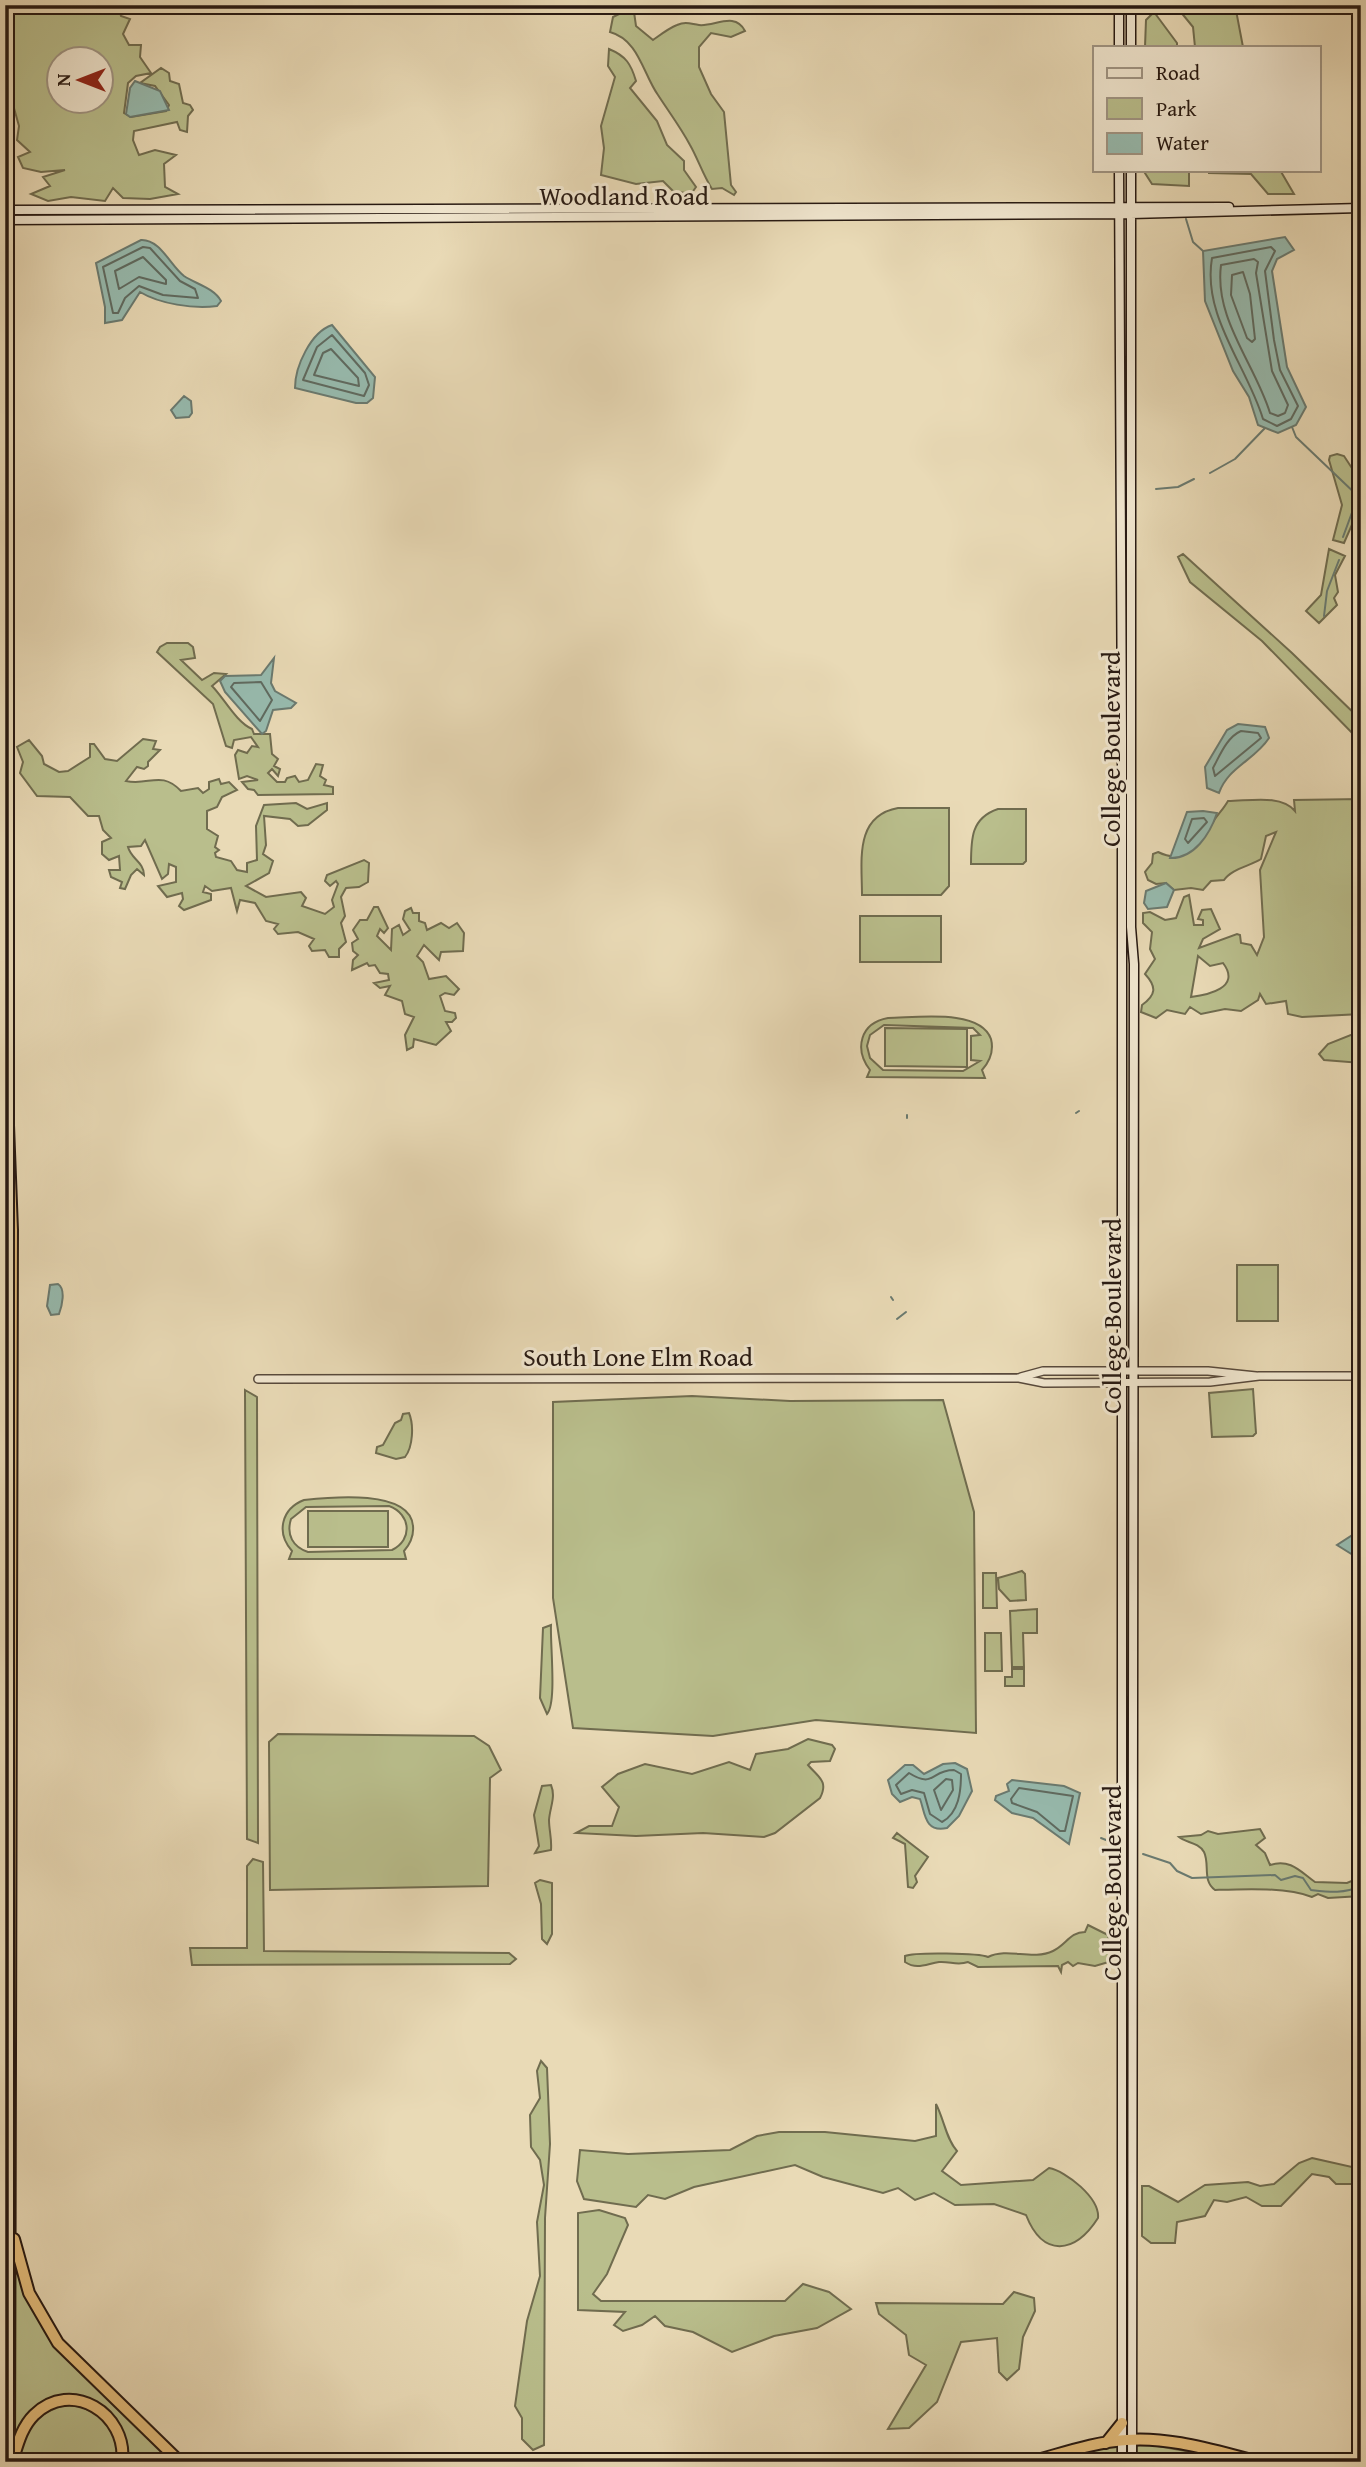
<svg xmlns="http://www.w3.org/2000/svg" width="1366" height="2467" viewBox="0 0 1366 2467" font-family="'Gentium Book Plus',serif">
<rect width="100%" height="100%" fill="#e9dab6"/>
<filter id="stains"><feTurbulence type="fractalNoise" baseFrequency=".00286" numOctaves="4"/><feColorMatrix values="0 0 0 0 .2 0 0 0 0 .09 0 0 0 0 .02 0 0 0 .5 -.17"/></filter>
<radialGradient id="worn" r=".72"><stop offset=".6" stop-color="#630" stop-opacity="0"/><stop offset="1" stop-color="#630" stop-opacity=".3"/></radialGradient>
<path fill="#b9be8c" stroke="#706c4f" stroke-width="2" fill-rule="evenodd" d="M5,5H132L119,7L121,16L130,19L123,34L129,45H141L140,57L151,73L136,76L128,83L124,113L131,117L166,111L169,105L155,86L140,83L161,68L169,73L170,81L179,84L183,103L190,105L193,110L188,116L187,132L180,130L177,122L134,131L133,140L139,155L155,150L176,155L164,164L165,187L178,194L150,199L123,198L113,188L105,201L71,197L48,201L31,194L50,186L43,177L65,170L41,172L23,168L18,157L30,152L17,140L19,126L5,76ZM60,60H102V102H60Z
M1175,5H1235L1243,47H1195L1193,27Z
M625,11L634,12L636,26L653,40C660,35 669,28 677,25C686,21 691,24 699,25C714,27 735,11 745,31L731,37L711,33L699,47V67L711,94L724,112L731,185L736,192L734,195L722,188L712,189C703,175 698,159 690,145C681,128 669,112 658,95C643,74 639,40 610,32L613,17Z
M1154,12L1177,43V47H1145L1146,20Z
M609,49C626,56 631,64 636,81L630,88L657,121L667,145L684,161V170L696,187L691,194L673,191L663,181L636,184L601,175L604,148L601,126L615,77L608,66Z
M1143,170H1189V186L1152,184Z
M1209,170H1280L1294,194H1268L1251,174L1209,173Z
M1337,454L1344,456L1361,482V515L1357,513L1344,543L1333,540L1342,505L1329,460L1330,456Z
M1329,549L1345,556L1335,575L1338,592L1334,598L1337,605L1319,623L1306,611L1321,595Z
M1183,554L1292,653L1361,720V742L1262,641L1190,582L1178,557Z
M167,643H188L193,647L195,658L181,660L202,680L214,673L226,674L212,686C224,698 236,722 252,729L254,734H270L272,754L278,759L274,766L280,769L278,776L272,769L268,773L277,782H285L287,778L295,776L299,782L308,780L316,764L323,765L320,776L326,780L324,785L333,787V794L258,795L254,790L248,789L242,782L258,780L247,776L239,779L235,755L238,750L247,753L252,746L258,747L251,737L234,740L232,748L226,746L213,704L157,652L160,647Z
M143,739L156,741L153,749L160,750L148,762V766L144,769L137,767L126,781C149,786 161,770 181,791L198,788L203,793L209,789V782L219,779L221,784L229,782L237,790L222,797L217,807L207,811V829L218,836L215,847L219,850L215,853L216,857L231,861L237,870L247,872V863L257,860L256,826L264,805L296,803L307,809L327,803V810L308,825L298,826L290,819L264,816L266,845L263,854L273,861L269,873L246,886L266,897L301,892L306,898L302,906L325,914L334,907L332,900L338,884L336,881L330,886L325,881L327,875L364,860L369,863L368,882L359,887L346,888L341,897L345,916L341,923L346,942L339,949V957H329L325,950L312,951L309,946L314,939L298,932L278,934L274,929L278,924L266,921L255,903L240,900L237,911L231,888L212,891L205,886L203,892L211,894V900L184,910L179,906L183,899L182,893L167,897L158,886L176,882V867L169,864L168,874L162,879L145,840L141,846L128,847C131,859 144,862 144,875L137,869L131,875L125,889L120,888L122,882L111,877L109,870H120L119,856L109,860L102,854V842L111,838L103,830L99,816H88L70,797L37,796L20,773L23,762L17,747L29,740L42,756L44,764L59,772L68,771L90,757V744H94L105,759L117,761Z
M1361,799V1014L1302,1017L1288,1014L1286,1001L1266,1004L1260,994L1258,1000L1241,1011L1225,1009L1201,1014L1190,1007L1185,1014L1167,1010L1156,1018L1141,1012L1142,1005C1156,995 1157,987 1145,974L1155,959L1150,949L1152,932L1143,923V913L1150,912L1165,920L1176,918L1184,897L1189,895L1194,925H1203V920L1198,919L1202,910L1211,909L1220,929L1203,939L1199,948L1237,934L1240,935L1241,943L1251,945L1257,955L1264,937L1260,870L1276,832L1266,836L1261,859C1250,866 1231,869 1224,880L1211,881L1203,890L1191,888L1174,890L1166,883L1156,884L1148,880L1145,872L1152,863L1153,854L1158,852C1188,867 1201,841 1215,819C1220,812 1224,808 1228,801C1249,801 1281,794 1295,811L1294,800ZM1198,956L1210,966L1223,963C1242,988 1207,995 1191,997Z
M898,808H949V886L941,895H862C862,861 854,816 898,808Z
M998,809H1026V861L1023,864H971C971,839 971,818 998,809Z
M374,907H378L388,928L384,933L380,929L377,936L391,950L392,929L399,925L403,935L410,930L403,919L405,911L411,908L413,913H419V921L425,923L427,930L441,923L449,928L457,923L464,933L463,951L441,952L439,960L424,945L417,956L423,962L429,979L446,976L459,989L454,995L445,993L440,996L445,1011L455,1013L456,1018L452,1022H446L451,1031L436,1045L414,1039L413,1047L407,1050L405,1035L414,1017L405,1014L402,1001L385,995L390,986L380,988L374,983L389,980L388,974L380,973L375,965L369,966L367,963L352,970L353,960L358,955L353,951L352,943L358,939L353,930L360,920H367Z
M860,916H941V962H860Z
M888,1018C915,1018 980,1008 991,1039C994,1051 990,1061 982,1070L985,1078L867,1077L870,1070C854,1049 860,1023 888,1018ZM884,1025L973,1028L980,1035L971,1036V1060L980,1061L963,1071L883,1070L870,1058L867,1046L870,1035Z
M1361,1022V1063L1324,1060L1319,1054L1328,1044L1356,1033Z
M885,1028L967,1029V1067L885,1066Z
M5,1142L7,1212L5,2427Z
M1237,1265H1278V1321H1237Z
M1253,1389L1256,1433L1253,1436L1212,1437L1209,1393Z
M245,1390L257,1397L258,1843L247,1839Z
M692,1396L790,1401L943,1400L974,1512L976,1733L816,1720L713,1736L573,1728L553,1598V1402Z
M409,1413C414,1425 413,1447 405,1457L396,1459L376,1453L377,1447L383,1445L395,1423L401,1420L403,1414Z
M304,1500C331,1497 410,1489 413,1526C414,1536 410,1544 404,1551L406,1559H289L292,1551C276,1533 281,1509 304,1500ZM389,1506C411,1514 413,1540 392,1550L308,1552C293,1547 286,1535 291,1519L306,1507Z
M308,1511H388V1547H308Z
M1022,1571L1025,1574L1026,1600L1010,1601L999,1589L998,1578Z
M983,1573H996L997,1608H983Z
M1037,1609V1633H1023L1024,1667H1012L1010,1611Z
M551,1625C550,1644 557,1703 547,1714L540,1698L543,1628Z
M985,1633H1001L1002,1671H985Z
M1012,1669H1024V1686H1005V1677H1012Z
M278,1734L474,1736L489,1746L501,1770L490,1778L488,1886L270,1890L269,1742Z
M808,1739L832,1745L835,1749L830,1761L811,1762L808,1765C818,1777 829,1781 820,1798L775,1833L764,1837L703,1833L636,1836L576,1833L589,1826H612L619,1807L602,1787L618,1774L645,1764L692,1774L729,1762L750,1770L756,1754L788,1749Z
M551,1785C556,1797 550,1807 549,1820C549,1830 552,1839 551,1850L535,1853L539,1846L534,1815L542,1786Z
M1126,1827L1130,1842L1129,2030L1124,1979Z
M1260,1829L1265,1838L1256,1845L1265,1853L1270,1865C1290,1858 1301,1872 1315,1882L1347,1883L1361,1877V1896L1328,1898L1318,1894L1312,1897C1286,1887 1244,1889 1215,1890C1202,1881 1210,1864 1204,1852C1198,1842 1186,1843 1179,1837L1201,1835L1208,1831L1218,1834Z
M897,1833L928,1857L915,1876L917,1882L913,1888L908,1887L905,1844L893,1838Z
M253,1859L263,1862L264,1951L509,1953L516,1959L510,1964L192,1965L190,1948H247V1866Z
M540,1880L552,1883V1934L547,1944L542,1939L541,1904L535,1883Z
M1088,1925L1108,1935L1112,1961L1095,1966L1078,1963L1073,1966L1068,1962L1062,1965L1061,1972L1058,1966L978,1967L968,1962C957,1966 950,1961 939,1962C926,1964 917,1970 905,1962V1956C914,1952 979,1953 988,1957C1008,1947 1032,1961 1053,1951C1066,1945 1070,1932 1085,1932Z
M1126,2060L1130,2113L1129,2236L1124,2173Z
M541,2061L547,2068L550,2144L545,2218L544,2445L533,2450L522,2439V2418L515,2406L527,2321L540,2276L537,2222L544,2185L540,2160L531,2147L530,2115L540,2098L537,2071Z
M936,2104C944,2119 946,2139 957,2151L942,2171L961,2185L1033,2180L1049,2168C1066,2171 1100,2198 1098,2218C1075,2254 1043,2258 1026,2215L994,2204L955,2205L934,2193L915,2200L898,2188L883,2193L823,2177L795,2165L694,2187L665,2199L648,2195L636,2207L584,2199L577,2181L580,2150L628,2154L730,2150L757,2136L779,2132H825L915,2141L936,2136Z
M1312,2158L1361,2169V2184H1336L1329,2177L1312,2174L1281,2206H1262L1246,2197L1227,2202L1214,2200L1205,2216L1177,2222L1175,2243H1151L1142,2236V2186H1149L1178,2202L1205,2185L1248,2182L1260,2186L1274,2184L1299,2163Z
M599,2210L625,2218L628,2225L607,2274L593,2294L601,2301H785L803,2284L829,2292L851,2309L817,2328L774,2336L732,2352L693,2332L665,2326L655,2316L642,2325L623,2331L614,2325L625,2312L578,2310V2213Z
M15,2256L44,2326L175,2462H126L115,2419L63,2397L15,2438Z
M1014,2292L1034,2298L1035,2311L1023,2337L1019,2369L1007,2380L999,2372L997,2338L961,2342L937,2402L909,2428L888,2429L926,2365L909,2355L906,2335L879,2314L876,2303L1003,2304Z
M73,2404C105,2414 117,2428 118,2462H18C23,2429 40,2408 73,2404Z
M1140,2443L1249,2462H1137V2444Z
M1117,2445L1118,2462H1043Z"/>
<path fill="#97bbaf" stroke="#6a7a70" stroke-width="2" d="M135,81L160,91L169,110L130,117L126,114L130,88Z
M1285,237L1294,250L1277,259L1272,271L1287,367L1306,407L1296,425L1278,433L1258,425L1249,397L1233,371L1205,301L1203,251Z
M141,240C160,239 170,265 184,276C196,284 214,288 221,301L217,306C193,309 160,304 140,292L122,320L105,323V307L96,263Z
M332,325L375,377L373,398L367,403H356L295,388C295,366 311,332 332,325Z
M184,396L191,401L192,413L189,417L176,418L171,410Z
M274,658L271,683L275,691L296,703L291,708L273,710L266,731L262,734L225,692L220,681L225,676L261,675Z
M1238,724L1265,727L1269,738C1255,760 1228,767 1219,793L1207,788L1205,767L1227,730Z
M1203,811L1217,813C1210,834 1194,859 1170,858L1187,812Z
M1166,883L1174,890L1167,907L1148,909L1144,903L1146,891Z
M58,1284C66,1289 62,1306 59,1314L51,1315L47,1306L50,1285Z
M1351,1536L1361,1541V1560L1337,1545Z
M955,1763L967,1769L972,1791L959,1816L947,1828C924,1833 925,1812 920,1799L912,1797L900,1802L892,1794L888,1780L905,1765H913L924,1774L943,1764Z
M1012,1780L1064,1786L1080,1793L1069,1844L1033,1818L1012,1813L995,1800L996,1796L1009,1791L1007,1784Z"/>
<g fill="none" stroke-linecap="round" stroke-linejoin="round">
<path stroke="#5f6a60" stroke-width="2" d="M143,247L150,248L180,281L195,289L198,298L163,295L139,286L125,298L118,313H113L103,267Z
M1271,247L1275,251L1265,271L1274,340L1280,370L1298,406L1291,419L1277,426L1263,419C1247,366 1202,316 1212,258Z
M143,257L166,280V284L139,277L119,289L115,271Z
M1254,259L1258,262L1256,273L1272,371L1288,405L1285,413L1278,416L1270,413C1255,364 1214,319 1221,265Z
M1243,272L1250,294L1255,339L1252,342L1247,338L1231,295L1232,275Z
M332,335L365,373L369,385L364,396L303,380L317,347Z
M331,349L358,378L359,386L314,375L323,353Z
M261,682L272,700L260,721L231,687L234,683Z
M1241,731L1258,733L1261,738L1215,776L1213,768C1220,755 1227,737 1241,731Z
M1192,819L1204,818L1207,822L1188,843L1185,839Z
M954,1770L961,1774C961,1791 959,1813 942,1822L930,1814L924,1793L912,1790L901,1794L896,1785L909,1773C935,1789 930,1770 954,1770Z
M946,1779L952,1780L953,1790L941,1810L934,1790Z
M1019,1788L1073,1796L1065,1831H1060L1037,1812L1012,1803L1011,1799Z"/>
<path stroke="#6a7a70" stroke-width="2" d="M1186,219L1193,242L1203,251
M1292,427L1296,437L1361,499
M1210,473L1235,459L1265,428
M1156,489L1178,487L1194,479
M1343,537L1357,499
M1324,616L1327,591L1339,560
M1076,1113L1079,1111
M907,1115V1118
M891,1297L893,1300
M897,1319L906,1312
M1101,1838L1111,1842
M1143,1854L1170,1863L1177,1871L1192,1878L1275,1875L1281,1880L1295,1876L1303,1878L1311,1890C1329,1892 1344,1894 1361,1886"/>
<defs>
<path id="tertiary" d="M1021,1377L1043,1371H1208L1256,1376
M258,1379L1019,1378L1044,1383L1210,1382L1259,1376H1361"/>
<path id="secondary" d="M1119,47V5
M1131,47V5
M1119,170L1122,739V2462
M1131,170V927L1134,964L1132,2462
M5,210L1229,207
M5,220L1131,214L1361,208"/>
<path id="motorway" d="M5,1047L12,1230L9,2462
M14,2239L29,2293L58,2343L180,2462
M1106,2443L1122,2423
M13,2459C18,2443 22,2427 34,2415C71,2378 128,2414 122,2462
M1030,2462C1061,2454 1094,2442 1126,2440C1170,2436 1218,2452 1260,2462"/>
</defs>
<use href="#tertiary" stroke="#58493b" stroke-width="10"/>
<use href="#secondary" stroke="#271912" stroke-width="11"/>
<use href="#motorway" stroke="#271912" stroke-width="14"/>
<use href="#tertiary" stroke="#f1e7d0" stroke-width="7"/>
<use href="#secondary" stroke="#f1e7d0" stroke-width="8"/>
<use href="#motorway" stroke="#e4bd7b" stroke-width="10"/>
</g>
<g text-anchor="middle" stroke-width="6" stroke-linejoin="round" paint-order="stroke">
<g font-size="26" fill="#271912" stroke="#f1e7d0">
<text x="624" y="205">Woodland Road</text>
<text transform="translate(1111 749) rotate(-90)" y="9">College Boulevard</text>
<text transform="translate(1112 1316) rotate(-90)" y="9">College Boulevard</text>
<text x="638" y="1366">South Lone Elm Road</text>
<text transform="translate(1112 1883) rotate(-90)" y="9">College Boulevard</text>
</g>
</g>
<rect width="1366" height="2467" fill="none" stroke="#e9dab6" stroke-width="28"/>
<rect x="7" y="7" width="1352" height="2453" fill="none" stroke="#271912" stroke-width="3.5"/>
<rect x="14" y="14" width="1338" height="2439" fill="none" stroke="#271912" stroke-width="2"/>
<rect x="1093" y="46" width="228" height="126" fill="#f1e7d0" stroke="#a09584" stroke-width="2"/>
<rect x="1107" y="68" width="35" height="10" fill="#f1e7d0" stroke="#a09584" stroke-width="2"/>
<text x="1156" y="80" font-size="21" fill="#271912">Road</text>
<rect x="1107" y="98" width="35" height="21" fill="#b9be8c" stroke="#a09584" stroke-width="2"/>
<text x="1156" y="116" font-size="21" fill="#271912">Park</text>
<rect x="1107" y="133" width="35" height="21" fill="#97bbaf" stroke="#a09584" stroke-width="2"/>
<text x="1156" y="150" font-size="21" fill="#271912">Water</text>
<g transform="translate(80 80) rotate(270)"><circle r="33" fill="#f1e7d0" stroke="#a09584" stroke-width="2"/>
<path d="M0-5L12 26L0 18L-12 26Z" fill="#8f2418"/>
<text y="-10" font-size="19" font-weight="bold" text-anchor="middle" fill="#271912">N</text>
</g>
<rect width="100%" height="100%" filter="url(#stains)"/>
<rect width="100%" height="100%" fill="url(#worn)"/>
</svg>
